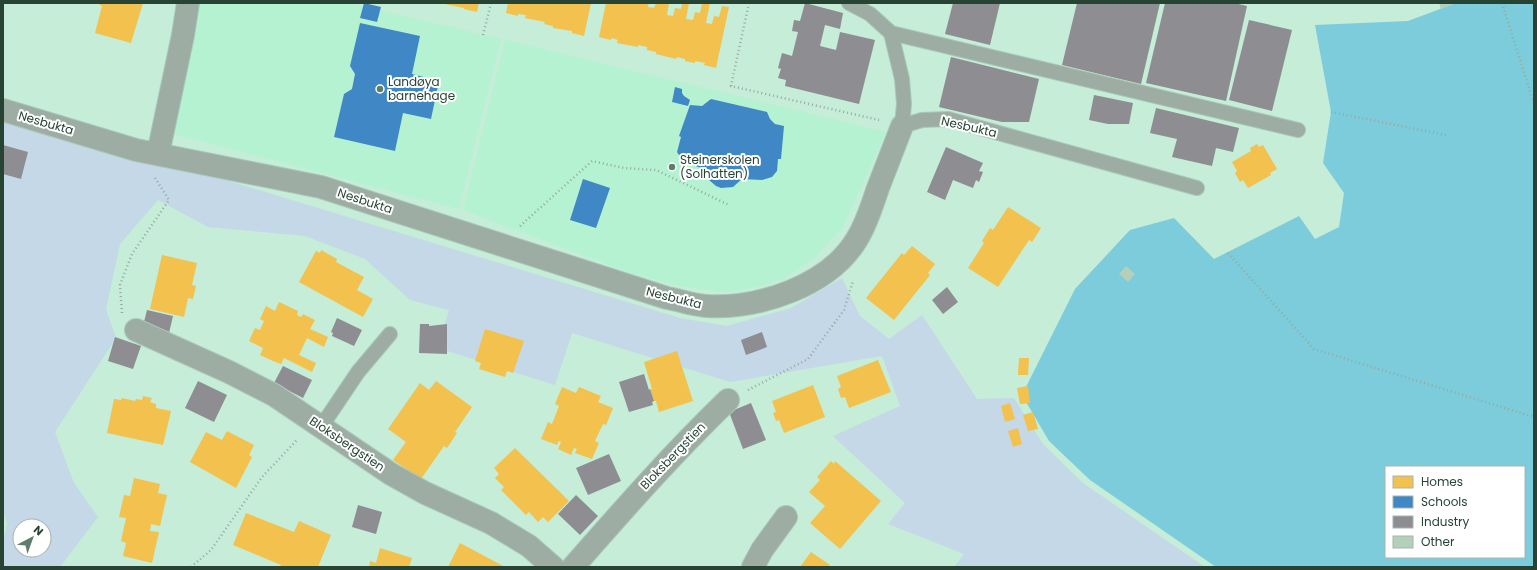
<svg xmlns="http://www.w3.org/2000/svg" width="1537" height="570" viewBox="0 0 1537 570" font-family="Poppins,sans-serif">
<rect width="100%" height="100%" fill="#c5edd8"/>
<path fill="#b4f2d2" d="M199,3H349L501,39L459,209L171,133Z
M505,40L886,132L843,227L813,259L785,278L764,285L731,292L705,290L671,284L630,273L463,210Z"/>
<path fill="#c4d8e7" fill-rule="evenodd" d="M3,114L127,150L680,318L727,326L791,308L842,278L860,316L889,339L922,315L977,399L1014,398L1043,444L1083,483L1205,567H954L964,554L888,524L905,503L833,436L900,406L882,356L730,382L572,333L555,385L438,348L449,310L410,300L365,259L305,236L208,227L158,200L120,244L106,309L116,338L55,432L74,483L98,517L60,567H3V543L7,524L3,510ZM20,526H44V550H20Z"/>
<path fill="#7cccdc" fill-rule="evenodd" d="M1456,3H1534V567H1216L1090,480L1049,441L1022,395L1075,289L1130,230L1174,218L1214,259L1299,216L1315,239L1339,227L1344,193L1323,163L1331,112L1315,25L1408,21ZM1386,467H1524V557H1386Z"/>
<path fill="#f2c14e" d="M98,3H143L131,43L95,33L102,6L98,4Z
M440,3H479L477,12L464,9V8Z
M508,3H591L584,36L572,33V31L553,28V26L544,24L545,22L525,18L526,15L518,14V16L506,13Z
M606,3H629L635,4L636,3H649L648,7L654,8L656,3H669L667,15L673,16L675,8L681,9L682,3H689L686,19L693,20L695,12L700,13L702,3H710L706,23L712,24L714,16L719,17L722,6L729,7L716,68L704,65L705,63L695,61V63L685,61V59L677,57L676,59L656,54V52L647,50V47L638,45V47L617,43L618,40L612,38L611,40L599,37Z
M1257,144L1259,147L1263,145L1277,169L1270,173L1271,175L1248,188L1243,180L1240,182L1235,173L1237,171L1232,162L1251,151L1250,148Z
M1008,207L1041,228L1032,242L1029,240L998,287L968,268L984,243L982,241L990,228L993,230Z
M912,246L935,264L928,273L930,275L894,320L866,298L902,253L904,255Z
M321,250L337,259L336,262L364,277L357,290L373,299L363,317L299,282L316,251L320,253Z
M162,255L197,263L192,285L196,286L193,299L188,298L184,317L150,309Z
M279,302L298,311L297,315L301,317L303,314L315,320L310,329L328,337L324,347L307,338L299,355L316,363L312,372L284,358L281,364L273,361L260,355L263,348L249,341L255,328L260,330L264,321L260,319L266,306L275,311Z
M485,329L524,341L513,373L507,371L505,377L479,369L481,363L475,361Z
M677,351L693,401L659,412L656,401H654L650,389H652L644,362Z
M1019,358H1029L1028,375H1018Z
M878,360L891,392L849,408L845,397L841,398L838,389L841,387L837,376Z
M436,381L472,407L455,432L457,433L447,448L444,446L421,479L393,460L406,442L388,429L420,383L429,390Z
M813,385L825,417L784,433L779,420L776,421L773,413L776,412L772,401Z
M1028,386L1030,403L1020,404L1017,388Z
M562,387L576,393L579,387L601,396L598,402L613,408L606,425L603,424L595,441L599,443L592,459L575,453L577,449L574,448L571,455L558,449L561,442L559,441L557,445L541,439L548,422L552,424L559,406L555,404Z
M143,396L152,398L150,402L156,404V408L171,411L163,445L107,433L114,399L121,400L122,398L135,401L136,399L142,400Z
M1010,403L1015,419L1005,422L1001,406Z
M1033,412L1038,429L1028,431L1023,415Z
M1018,428L1022,444L1013,447L1008,431Z
M227,431L254,445L249,455L252,457L236,488L190,462L206,432L222,440Z
M515,448L569,501L548,522L543,517L538,522L529,512L526,515L501,490L504,487L495,478L499,474L494,468Z
M831,461L834,464L835,461L881,501L840,549L810,523L825,506L809,492L820,480L817,477Z
M134,478L160,484L158,493L167,495L160,526L151,524L150,531L159,532L152,563L123,556L126,543L121,541L126,518L119,517L124,495L130,496Z
M246,513L294,532L299,521L331,535L318,567H280L281,565L233,545Z
M460,543L505,567H448Z
M380,548L412,558L409,567H369L370,561L376,563Z
M811,552L830,565L829,567H800Z"/>
<path fill="#3f88c5" d="M364,3L381,7L377,22L360,18Z
M360,23L420,36L412,74L439,81L431,119L403,113L395,151L334,137L344,94L352,89L355,74L350,66Z
M675,87L682,89V93L684,96L690,100L688,106L672,102Z
M711,99L767,112L770,119L775,124L784,126L781,159H778L777,171L772,177L762,180L742,179L733,187L721,188L716,186L709,180L705,170L682,160L677,152L681,137L679,136L690,105L702,106Z
M583,179L610,188L596,228L570,220Z"/>
<path fill="#8d8d92" d="M805,3L843,13L840,29L825,25L820,46L836,50L840,32L875,40L859,104L785,86L786,80L778,78L781,69L778,68L782,53L792,56L798,32L792,31L794,20L800,21Z
M953,3H1000L990,45L945,34Z
M1077,3H1160L1141,84L1062,65Z
M1165,3H1234L1247,6L1226,101L1146,83Z
M1249,20L1292,30L1272,111L1229,100Z
M951,57L1039,79L1029,122H1002L939,107Z
M1094,95L1133,103L1129,124H1108L1089,120Z
M1156,108L1239,128L1233,152L1216,148L1212,166L1172,157L1177,139L1150,133Z
M3,145L28,152L21,179L3,174Z
M946,147L983,163L979,171L983,172L979,182L976,180L973,188L953,180L945,200L927,192Z
M947,287L958,302L943,314L932,300Z
M147,310L173,316L169,333L143,326Z
M337,318L362,330L354,346L332,336L333,333L331,332Z
M420,324H429V326L447,324V354L419,353Z
M762,332L767,347L746,355L741,340Z
M115,337L141,346L133,369L108,361Z
M283,366L312,380L303,398L274,383Z
M644,374L649,390L650,389L654,401L652,402L653,405L629,412L619,382Z
M198,381L227,395L214,422L185,408Z
M751,403L766,440L743,449L729,412Z
M609,454L621,481L588,495L576,468Z
M576,495L598,516L580,535L558,514Z
M358,505L382,512L376,534L352,527Z"/>
<path fill="#b3d0ba" d="M1439,3H1456L1441,9Z
M1126,266L1135,274L1128,282L1119,274Z"/>
<g fill="none" stroke-linecap="round" stroke-linejoin="round">
<defs>
<path id="lane" d="M849,3L870,14L891,33L902,79L904,104L902,126L922,120L948,119L1197,188
M891,33L1298,130
M321,427L358,372L390,334"/>
<path id="street" d="M3,110L136,150L321,187L667,298C679,300 693,305 706,306C759,309 829,286 857,239C867,223 872,205 878,188C886,167 894,147 902,126
M158,154L183,35L188,3
M136,330L229,372L274,395L391,474L425,493L491,523L529,546L553,567
M573,567C623,510 673,453 728,400
M753,567L762,550L786,517"/>
</defs>
<use href="#lane" stroke="#a8c8b7" stroke-width="16"/>
<use href="#street" stroke="#a8c8b7" stroke-width="24"/>
<path stroke="#96a99f" stroke-width="2.5" stroke-dasharray="1 3" stroke-linecap="butt" d="M749,3L731,86L879,120
M1502,3L1534,104
M483,35L491,3
M1331,112L1446,135
M520,226L592,161L624,168L656,170L729,205
M1228,253L1314,349L1534,417
M122,313L120,285L132,254L169,200L155,178
M748,390L808,359L844,310L853,281
M191,567L211,550L262,477L297,440"/>
<use href="#lane" stroke="#9dada4" stroke-width="14"/>
<use href="#street" stroke="#9dada4" stroke-width="22"/>
</g>
<g fill="#5e7e6d" stroke="#fff" stroke-width="1.5">
<circle cx="380" cy="89" r="4"/>
<circle cx="672" cy="167" r="4"/>
</g>
<g text-anchor="middle" stroke-width="4" stroke-linejoin="round" paint-order="stroke">
<g font-size="12" fill="#264334" stroke="#fff" text-anchor="start">
<text x="388" y="86">Landøya<tspan x="388" dy="14">barnehage</tspan></text>
<text x="680" y="164">Steinerskolen<tspan x="680" dy="14">(Solhatten)</tspan></text>
</g>
<g font-size="12" fill="#264334" stroke="#fff">
<text transform="translate(46 123) rotate(16)" y="4">Nesbukta</text>
<text transform="translate(969 127) rotate(13)" y="4">Nesbukta</text>
<text transform="translate(365 201) rotate(18)" y="4">Nesbukta</text>
<text transform="translate(674 298) rotate(14)" y="4">Nesbukta</text>
<text transform="translate(347 444) rotate(34)" y="4">Bloksbergstien</text>
<text transform="translate(673 456) rotate(-46)" y="4">Bloksbergstien</text>
</g>
</g>
<rect width="1537" height="570" fill="none" stroke="#264334" stroke-width="8"/>
<rect x="1385" y="466" width="140" height="92" fill="#ffffff" stroke="#a8b4ae"/>
<rect x="1393" y="476" width="20" height="12" fill="#f2c14e" stroke="#a8b4ae"/>
<text x="1421" y="486" font-size="12" fill="#264334">Homes</text>
<rect x="1393" y="496" width="20" height="12" fill="#3f88c5" stroke="#a8b4ae"/>
<text x="1421" y="506" font-size="12" fill="#264334">Schools</text>
<rect x="1393" y="516" width="20" height="12" fill="#8d8d92" stroke="#a8b4ae"/>
<text x="1421" y="526" font-size="12" fill="#264334">Industry</text>
<rect x="1393" y="536" width="20" height="12" fill="#b3d0ba" stroke="#a8b4ae"/>
<text x="1421" y="546" font-size="12" fill="#264334">Other</text>
<g transform="translate(32 538) rotate(41)"><circle r="19" fill="#ffffff" stroke="#a8b4ae"/>
<path d="M0-3L7 15L0 10L-7 15Z" fill="#5e7e6d"/>
<text y="-6" font-size="11" font-weight="bold" text-anchor="middle" fill="#264334">N</text>
</g>
</svg>
